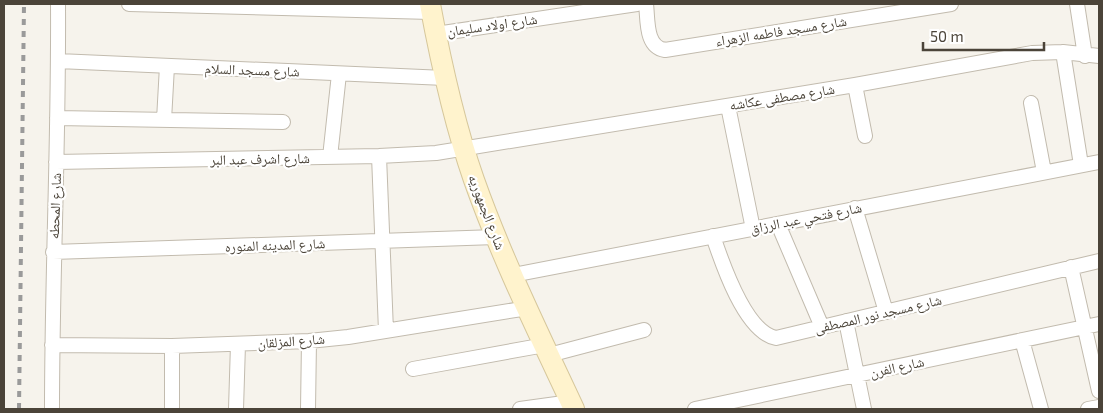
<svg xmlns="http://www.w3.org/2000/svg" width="1103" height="413" viewBox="0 0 1103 413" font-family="'Exo 2','Noto Naskh Arabic',sans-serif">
<rect width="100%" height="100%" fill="#f6f3ec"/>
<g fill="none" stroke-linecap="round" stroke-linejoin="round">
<defs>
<path id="street" d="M129,4L431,12
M646,4C648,19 645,47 665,50L951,4
M1077,4L1085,56
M436,34L637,4
M1063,52L1081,165
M58,61L445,78
M855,85L865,136
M1031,103L1044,172
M728,106L753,229
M57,118L283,122
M164,120L167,66
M379,156L386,331
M330,157L339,74
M56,162L379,156L436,153L855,85L1032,53L1063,52L1099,56
M855,208L886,312
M778,224L822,327
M713,236C722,263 745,332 776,338L1099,261
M53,252L496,237
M1071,267L1099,391
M513,275L1099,162
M846,321L864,409
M1022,340L1041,409
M52,345L172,346L309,341L348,337L528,308
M549,355L644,330
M413,369L545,345
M52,409C52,274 59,139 58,4
M172,409V346
M236,409L238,344
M308,409L309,341
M520,409L571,402
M695,409L1099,324
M1088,409L1099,407"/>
<path id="secondary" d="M430,4C441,63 454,123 474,180C502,259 539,334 574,409"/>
</defs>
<use href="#street" stroke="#c2bbae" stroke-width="16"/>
<use href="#secondary" stroke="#d6c79b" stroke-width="22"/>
<use href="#street" stroke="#fff" stroke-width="14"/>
<use href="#secondary" stroke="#fff3cd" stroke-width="20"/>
<path stroke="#9a9a9a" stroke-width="4" stroke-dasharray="6 6" stroke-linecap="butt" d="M19,409L24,4"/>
</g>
<g text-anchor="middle" stroke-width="4.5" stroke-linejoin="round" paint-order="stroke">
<g font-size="14" fill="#4b4439" stroke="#fff">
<text transform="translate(492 25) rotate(-8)" y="5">شارع اولاد سليمان</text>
<text transform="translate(781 31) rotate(-9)" y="5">شارع مسجد فاطمه الزهراء</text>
<text transform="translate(252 70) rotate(2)" y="5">شارع مسجد السلام</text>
<text transform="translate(782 97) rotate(-9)" y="5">شارع مصطفى عكاشه</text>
<text transform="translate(260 159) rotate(-1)" y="5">شارع اشرف عبد البر</text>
<text transform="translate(55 206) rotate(-88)" y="5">شارع المحطه</text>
<text transform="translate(487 212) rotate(69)" y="5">شارع الجمهوريه</text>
<text transform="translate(806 218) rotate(-11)" y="5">شارع فتحي عبد الرزاق</text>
<text transform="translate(275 245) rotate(-2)" y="5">شارع المدينه المنوره</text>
<text transform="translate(878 314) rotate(-13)" y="5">شارع مسجد نور المصطفى</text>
<text transform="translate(291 341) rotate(-4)" y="5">شارع المزلقان</text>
<text transform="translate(897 367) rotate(-12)" y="5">شارع الفرن</text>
</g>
</g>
<rect width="1103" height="413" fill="none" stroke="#4b4439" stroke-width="10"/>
<path d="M923 42v8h121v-8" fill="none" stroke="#4b4439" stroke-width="2.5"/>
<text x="930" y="42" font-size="15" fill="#4b4439" stroke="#ffffff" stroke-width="4" paint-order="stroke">50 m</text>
</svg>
